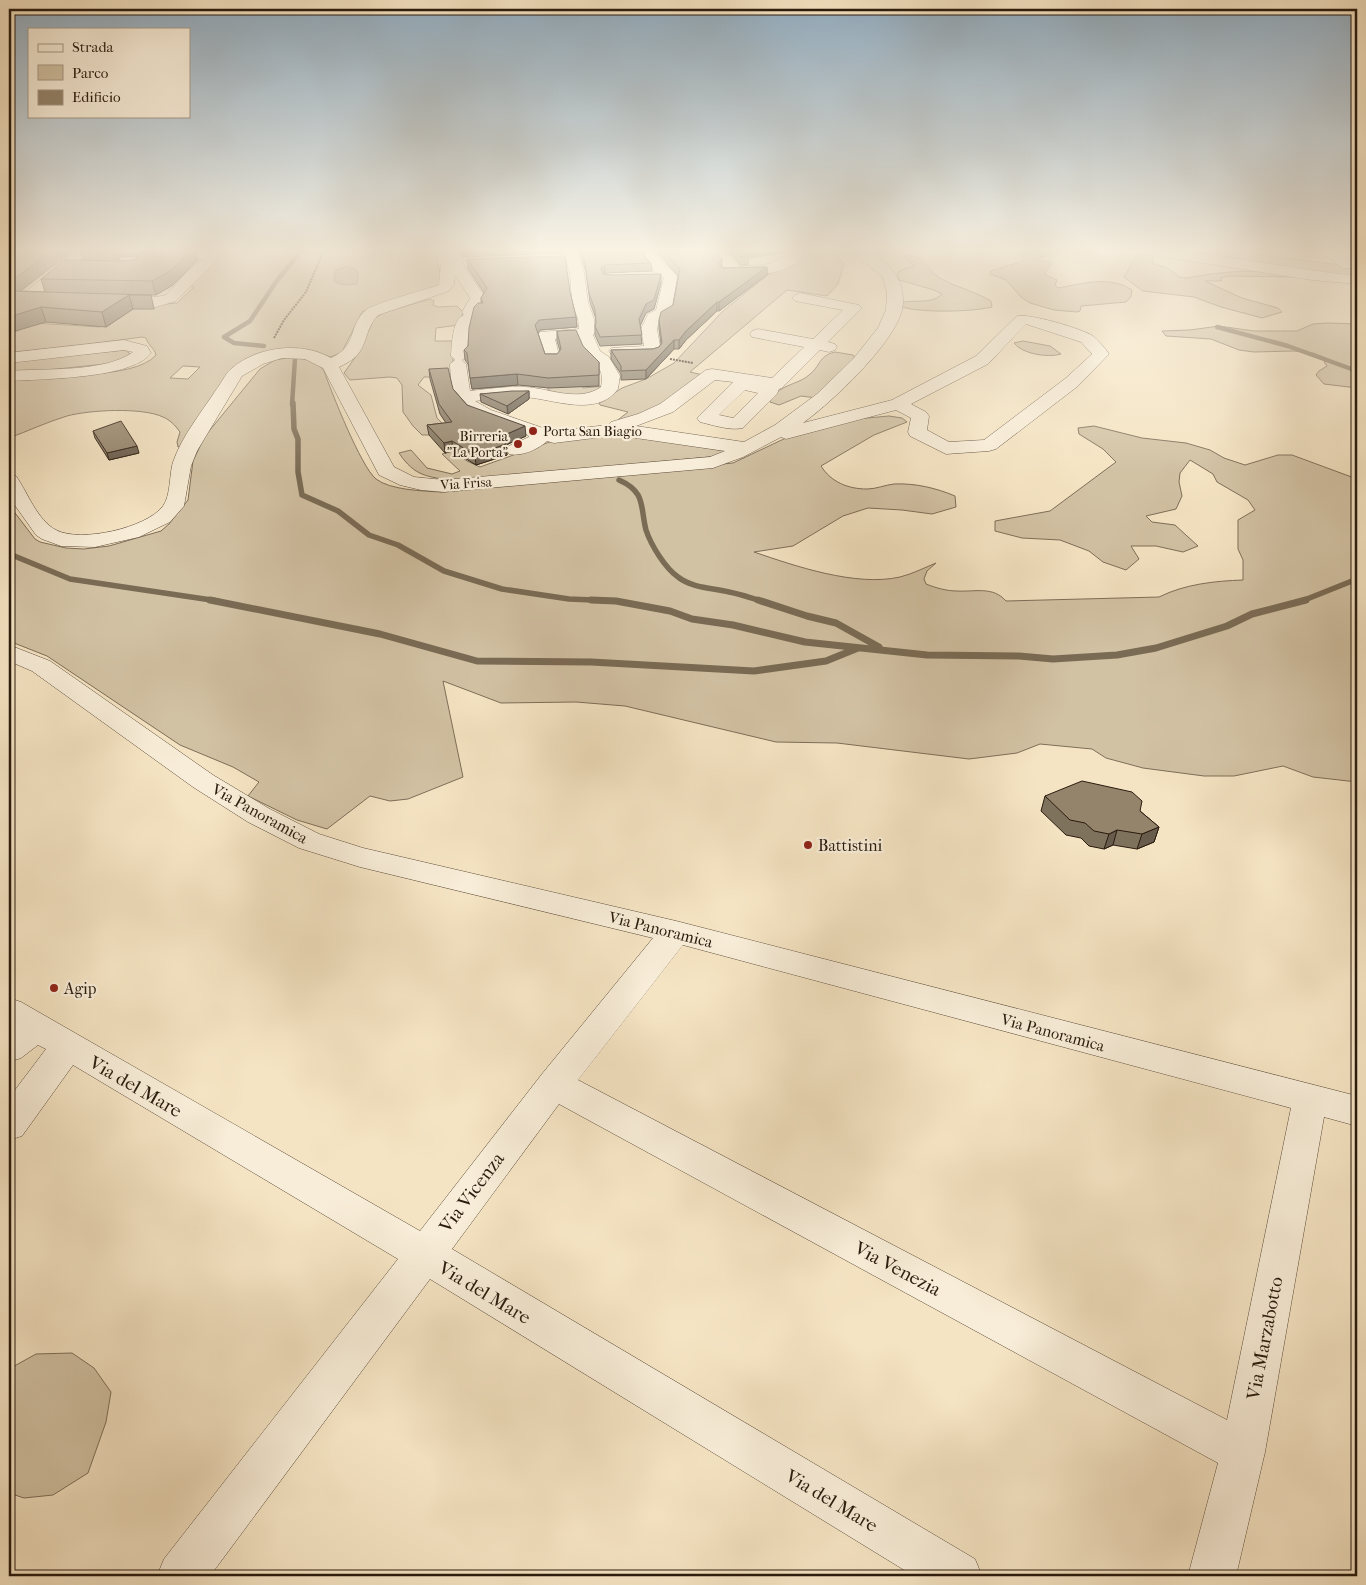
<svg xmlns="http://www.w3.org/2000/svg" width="1366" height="1585" viewBox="0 0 1366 1585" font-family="'IM FELL French Canon',serif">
<rect width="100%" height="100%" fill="#f5e4c3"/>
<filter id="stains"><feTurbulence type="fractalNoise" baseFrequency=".004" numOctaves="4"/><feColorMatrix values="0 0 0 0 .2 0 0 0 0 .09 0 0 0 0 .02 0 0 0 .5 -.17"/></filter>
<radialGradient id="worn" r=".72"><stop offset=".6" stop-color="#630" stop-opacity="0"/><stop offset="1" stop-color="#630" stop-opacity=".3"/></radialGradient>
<path fill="#d2c2a4" stroke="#7e6e59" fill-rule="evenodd" d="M218,250H440L441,254L437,258L441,279L439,286L375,306L362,312L342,352L331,357L312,352L251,358L188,445L178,447L177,442L180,432C175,425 170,420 163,417C142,407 89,410 67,416C47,422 28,431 9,438V380C43,373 134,381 156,355C155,349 148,345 146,338L142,337L9,355V335L34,323L99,327L113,322L133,307L177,303L194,287L188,286L218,256L214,254ZM183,366L200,367L188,379L170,378Z
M799,250H827L844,263L838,284L827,296L787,290L690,372L703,375L669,403L614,423L628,412L600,405L599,403L622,388L646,379L674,363L722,312Z
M1013,250H1066L1033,260L1051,262V265L1044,274L1057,280L1055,285L1058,288C1083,284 1109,275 1132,290L1131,297L1126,302L1081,306L1080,311L1077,312L1054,310L1030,303L1021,297L1006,280L990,274L991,271L1024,261L1020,254Z
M1192,250H1220L1357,267V277L1203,255Z
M1138,253L1153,256V264L1168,268L1179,277L1187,278C1219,272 1260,267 1292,277L1230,276L1220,278L1222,281H1205L1242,298L1278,308L1282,312L1262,318L1221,307L1194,297L1143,291L1124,277Z
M905,255C929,258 922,265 937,276C951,286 975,291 991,301L992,307C971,312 922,313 902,307L899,303C913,299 931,305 942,294L934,290L899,280L897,274L899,271L914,266L904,257Z
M430,299L434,301L433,305L438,307L457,306L463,312L459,325L436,328L435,341H454L452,377H424L418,385L431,395L437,418L444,425L435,435H422L413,426L403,412L402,385L397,378L390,377L350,380L344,373L359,352L374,319L383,313Z
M1328,323L1357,324V388L1324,384L1316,375L1319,371L1327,366L1324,362L1331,360L1313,353L1294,351L1254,352L1239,350L1211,339L1166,336L1162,331L1190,330L1219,326L1254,331H1297L1313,324Z
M1023,341L1050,346L1061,354C1048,358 1022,354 1014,343Z
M125,350L129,353L130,355L114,363L9,374V362Z
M835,352L853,355L855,358L816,398L801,396L779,405L770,402C776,385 798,385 809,375C821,366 818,356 835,352Z
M287,358C301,358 315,358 324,371C331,391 361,467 376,479C390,490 423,491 441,492L733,463L788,437L856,419L889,416L902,418L907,422L874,435L821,466C831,482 848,489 867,489C876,489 885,485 894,484C915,483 936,488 955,496L956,507L932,514L902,510L868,508L843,516L793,546L754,552C795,566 856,587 900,577C912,574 924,568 936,563L927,571L924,579L926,584C936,588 947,591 957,591C975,592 993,586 1006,601L1159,597C1185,584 1215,581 1243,580V560L1238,549V520L1255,510L1248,500L1217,482L1213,474L1190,460L1180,473L1179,482L1182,496L1176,509L1146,516L1152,522L1175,525L1198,546L1183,552L1156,546H1131L1139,559L1126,570L1103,562L1089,551L1060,540L1022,538L995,531V521L1050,511L1116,462L1103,449L1079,434L1078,428L1094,426L1142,438L1186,443L1210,450L1224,458L1245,465L1278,455H1292L1357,479V782L1313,777L1283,766L1234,776H1204L1143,768L1106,758L1092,749L1040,744L1017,753L969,759L837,743L776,742L625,706L576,702L501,703L443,681L463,777L408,799L390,801L370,796L327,829L297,820L248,796L259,782L233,767L180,745L47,656L9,641V505L35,539L40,542L66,548L84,549L109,546L161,531L169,524L188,500L193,461L205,436L260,369L275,360Z
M582,386L583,388L606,386C589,397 565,399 548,390V387Z
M609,432L732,452L719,456L453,481C427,476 415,477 399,453L411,450L427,468L452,474L460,471L442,454L453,451L467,461L480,467L558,439Z
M72,1353L94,1368L111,1392L106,1422L88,1473L53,1495L24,1498L9,1493V1369L36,1354Z"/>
<path fill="#b0a085" stroke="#7a6b55" d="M347,266L356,270L358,273L357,284L344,285L335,282L334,276L336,270Z"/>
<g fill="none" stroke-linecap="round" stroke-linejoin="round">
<path stroke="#7a6b55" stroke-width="4.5" d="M1217,327L1288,346L1357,371
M264,346L234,343L224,337L250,321L276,282L302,250
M292,405L295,358"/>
<path stroke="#7a6b55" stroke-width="5.5" d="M293,403L294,429L298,439V472L302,495L338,511L369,535L398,545L444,571L502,589L569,599L617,601
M619,480C646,492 640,506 646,530C651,545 665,568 678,577C692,588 712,588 729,592C740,594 751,598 762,601
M9,551L12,555L70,579L218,601
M1302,601L1357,579"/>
<path stroke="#7a6b55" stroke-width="7" d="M210,600L380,634L477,661L591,662L754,671L826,661L858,648
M591,600L616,601L670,611L692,619L733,625L805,642L927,655L1019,656L1053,659L1117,655L1156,648L1227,626L1252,614L1306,600
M758,600L807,616L836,623L879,647"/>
<defs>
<path id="minor" d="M77,250H93L35,298L9,306V297L25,292Z
M173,250C187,250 209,246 219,258L176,301L156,307L111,304L108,301L111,298L116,296L156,297L166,295L187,272L203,259L185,257L158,263L151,259L153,256Z
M445,250H459L465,269L486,298L475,315L472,316L474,319L468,338L467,356L462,360L466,364L470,391C488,389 506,386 525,387C549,388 578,403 601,387C604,367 598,369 587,357C582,352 581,344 578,338L555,339L560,359L558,363H546L538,335L540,332L579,329L578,319L572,302L570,273L563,250H577L584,273L588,302L594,319L595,332L593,335L600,351L609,357L620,376L618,389C597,418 553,399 525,397C509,397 492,399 475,401L491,410L543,428L546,435L554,431L608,425L611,422L638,414L660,404L706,370L712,369L772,378L804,347L752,337L750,334L752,331L758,329L813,339L843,310L795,301L792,298L795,295L800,293L859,305L862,308L828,342L835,344L837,347L835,350L829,352L820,350L782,388L779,389L777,394L743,428C730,431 713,425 700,422L697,418L733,382L715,380L673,412L636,426L744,442L775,425L817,394L854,358L878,328L886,310L887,292L882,276L849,250C868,250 879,255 892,270C901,281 905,296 902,310C894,344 831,403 803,423L892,400L976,356L1017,316C1029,313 1083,329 1093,336C1099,341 1105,348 1109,354L1078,386L996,449L989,451L946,454L910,436L908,432L911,418L896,410L786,439L781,437L743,457L713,468L444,492L421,490L400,485L379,475L323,368L305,359L282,358L263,364L242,376L197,451L191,466L184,506L170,522L139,537L95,547L61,546L42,539L36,535L9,497V474L16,476C28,493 37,520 56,530C80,543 147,528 163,506C171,495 169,475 173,462C182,436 201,413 216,390C221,384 225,374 231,369C257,346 302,341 331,358C358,346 348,325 366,310C375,303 425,290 439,285L441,264L446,258ZM455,275L470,298L462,312L464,315C452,319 452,345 451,356L455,360L450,364C451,384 452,401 469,414L528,435L529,437L509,446L507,450L509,454C521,457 539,449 547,441L554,443L602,437H629L725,451L710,457L444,480L414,477L394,467L339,367C372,353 360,335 378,315L449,291L454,284ZM1026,324L1081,342L1092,354L1066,378L984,440L949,442L927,430L929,416L926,412L911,404L988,364ZM745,390L758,393L733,418L719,415Z
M640,250H654C660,264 670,266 678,277L671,313L668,316L660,320L657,329L661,351L659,354L653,356L611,354L609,351L611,348L644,346L641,329L648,314L656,310L664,278L648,267Z
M709,250H724L739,267L769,264L790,254L788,250H802L804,255C788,277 754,274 730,276L725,275L723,272L725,269Z
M1138,250C1212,250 1284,269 1357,276V284L1312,280L1145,254Z
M1319,250H1336L1354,265L1352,268H1342Z
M124,340L147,346L151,353C133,379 40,379 9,381V371C45,368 104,373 133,352L124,350L9,363V353Z
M9,645L50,661L213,775L268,808L319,834L363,848L676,921L1357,1096V1126L1324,1117L1265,1452L1236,1576H1188L1218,1463L559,1104L452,1249L975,1559L982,1576H914L430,1279L210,1576H157L164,1559L398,1259L73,1065L22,1136L9,1140V1098L46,1049L38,1045L21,1058L9,1062V1030L11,1028L9,1027V998L21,1002L420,1231L542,1074L653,938L360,867L299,848L248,822L193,787L32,671L9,661ZM683,945L1291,1108L1227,1420L578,1080Z"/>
</defs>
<use href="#minor" stroke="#5d4d3b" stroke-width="1"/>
<path stroke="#2a1b0e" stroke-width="2" stroke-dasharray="2 1" stroke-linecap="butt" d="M274,338L284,320L306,292L324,250
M670,359L693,363"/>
<use href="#minor" fill="#f8edd8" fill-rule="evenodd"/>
</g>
<path fill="#7f725d" stroke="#2a1b0e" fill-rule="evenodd" d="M80,250H195L197,261L173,285L156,295H151L154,309H133L106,327L46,322L20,291L45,292L41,279L83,260ZM137,256L136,259L129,261L118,260L120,257Z
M461,250H563L562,253L462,257Z
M579,250H642L646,259L651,263L652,271L605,273L604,274L609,275L661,283L654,309L646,313L640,326L642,344L600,346L595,335V326L596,323V319L590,302L586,272Z
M656,250H714L722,268L767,267V275L719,311H717L686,340L679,349H674L646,379L621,380V374L611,359V350L653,349L659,347L661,344L659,329V320L673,305L678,276L661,257Z
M727,250H787V252L748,258V265H740Z
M467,259L570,292L576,317L577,327L540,330L538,333L545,354H557L560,351L557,341V331L583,346L599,362V386L549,388L518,385L472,389L468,364L465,360L464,350L468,346L481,303V298L484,293L468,269Z
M429,369L453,389L467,405L526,436L508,444L506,447L507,455L476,465L453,451L445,453L429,435L427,425L446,423L440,414L430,379Z
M529,391V399L508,414L481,402L480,394Z
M93,431L139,453L109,460L95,438Z
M1045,796L1140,811L1159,827L1154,842L1137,849L1113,845L1104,849L1089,846L1081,838L1066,835L1041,811Z"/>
<path fill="#685c4c" stroke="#2a1b0e" d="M52,250H74L9,300V283Z
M114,250H174L147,255L120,257L117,262Z
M191,250H195L197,261L173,285L156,295L152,281Z
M748,250H787V252L748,258Z
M722,259V268L718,272V263Z
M605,265V273L601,277V268Z
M767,267V275L719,311V302Z
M661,274V283L654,309L646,313L639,328V319Z
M129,295L133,309L106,327L102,312Z
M717,302V311L686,340L679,349V340L686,331Z
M41,307L46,322L9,333V317Z
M576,317L577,327L540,330L536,336L535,325L539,320Z
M674,340V349L646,379V370Z
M517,374L518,385L472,389L470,378Z
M529,391V399L508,414L507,406Z
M525,426L526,436L508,444L506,447L507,455L476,465L475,455L507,434Z
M452,441L453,451L445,453L444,443Z
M137,446L139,453L109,460L107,453Z
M1159,827L1154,842L1137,849L1142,834Z
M1117,830L1113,845L1104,849L1109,834Z"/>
<path fill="#94846c" stroke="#2a1b0e" d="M9,250H52L9,283Z
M156,250H191L170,271L152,281L41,279L64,260L129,261L136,259L138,254Z
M581,250H642L646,259L651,263L605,265L601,268L603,274L609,275L661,274L654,300L646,304L639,319L642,335L600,337L595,326L596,323L595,310L589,293L585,264Z
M662,250H714L722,259L718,263L722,268L767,267L719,302H717L686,331L679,340H674L646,370L621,371V366L611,350L653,349L659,347L662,343L659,320L661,312L673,305L680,269Z
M734,250H748V256L740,257Z
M565,256L570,292L576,317L539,320L535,325L545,354H557L561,349L557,331L576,330L583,346L599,362V375L548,378L517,374L470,378L467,353L464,350L468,346L469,328L474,307L478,303H483L481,298L487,288L467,259Z
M9,291L151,295H129L102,312L41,307L9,317Z
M448,368L453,389L467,405L525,426L507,434L504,439L506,444L475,455L452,441L444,443L427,425L452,422L439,404L429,369Z
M512,391H529L507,406L480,394Z
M121,421L137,446L107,453L93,431Z
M1082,781L1132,792L1142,801L1140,811L1159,827L1142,834L1117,830L1109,834L1094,831L1085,823L1070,820L1045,796Z"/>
<linearGradient id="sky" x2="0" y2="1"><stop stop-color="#91acc0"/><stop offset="0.53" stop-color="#faf3e4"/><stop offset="1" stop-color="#faf3e4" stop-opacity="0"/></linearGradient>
<rect width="1366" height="472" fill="url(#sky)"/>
<g fill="#8f2418" stroke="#f8edd8" stroke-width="2">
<circle cx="533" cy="431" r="5"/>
<circle cx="518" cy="444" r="5"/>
<circle cx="808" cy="845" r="5"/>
<circle cx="54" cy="988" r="5"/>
</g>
<g text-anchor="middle" stroke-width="4.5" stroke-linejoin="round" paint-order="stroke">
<g font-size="14" fill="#2a1b0e" stroke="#f8edd8" text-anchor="start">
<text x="543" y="436">Porta San Biagio</text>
<text x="508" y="441" text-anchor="end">Birreria<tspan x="508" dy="16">"La Porta"</tspan></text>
</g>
<g font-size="14" fill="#2a1b0e" stroke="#f8edd8">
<text transform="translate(466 483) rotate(-4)" y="5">Via Frisa</text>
</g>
<g font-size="16" fill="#2a1b0e" stroke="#f8edd8">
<text transform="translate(260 813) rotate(29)" y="6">Via Panoramica</text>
<text transform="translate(661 929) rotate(14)" y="6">Via Panoramica</text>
<text transform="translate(1053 1032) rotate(15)" y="6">Via Panoramica</text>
</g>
<g font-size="16" fill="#2a1b0e" stroke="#f8edd8" text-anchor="start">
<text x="818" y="851">Battistini</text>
<text x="64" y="994">Agip</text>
</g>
<g font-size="19" fill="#2a1b0e" stroke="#f8edd8">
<text transform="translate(136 1086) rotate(30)" y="7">Via del Mare</text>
<text transform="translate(471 1192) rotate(-53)" y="7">Via Vicenza</text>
<text transform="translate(898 1268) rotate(28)" y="7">Via Venezia</text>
<text transform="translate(485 1292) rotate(31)" y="7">Via del Mare</text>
<text transform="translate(1264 1338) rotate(-79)" y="7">Via Marzabotto</text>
<text transform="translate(832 1500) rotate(31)" y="7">Via del Mare</text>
</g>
</g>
<rect width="1366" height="1585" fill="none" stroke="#f5e4c3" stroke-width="30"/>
<rect x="10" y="10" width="1346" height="1565" fill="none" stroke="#2a1b0e" stroke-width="2.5"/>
<rect x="15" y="15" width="1336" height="1555" fill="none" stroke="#2a1b0e"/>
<rect x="28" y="28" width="162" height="90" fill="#f8edd8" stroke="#a69987"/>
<rect x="38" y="44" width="25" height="8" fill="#f8edd8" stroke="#a69987"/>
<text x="72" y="52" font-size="15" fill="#2a1b0e">Strada</text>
<rect x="38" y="65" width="25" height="15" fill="#d2c2a4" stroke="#a69987"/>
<text x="72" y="78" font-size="15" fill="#2a1b0e">Parco</text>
<rect x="38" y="90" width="25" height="15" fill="#94846c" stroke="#a69987"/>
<text x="72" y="102" font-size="15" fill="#2a1b0e">Edificio</text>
<rect width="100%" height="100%" filter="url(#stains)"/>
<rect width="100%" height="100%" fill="url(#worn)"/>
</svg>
